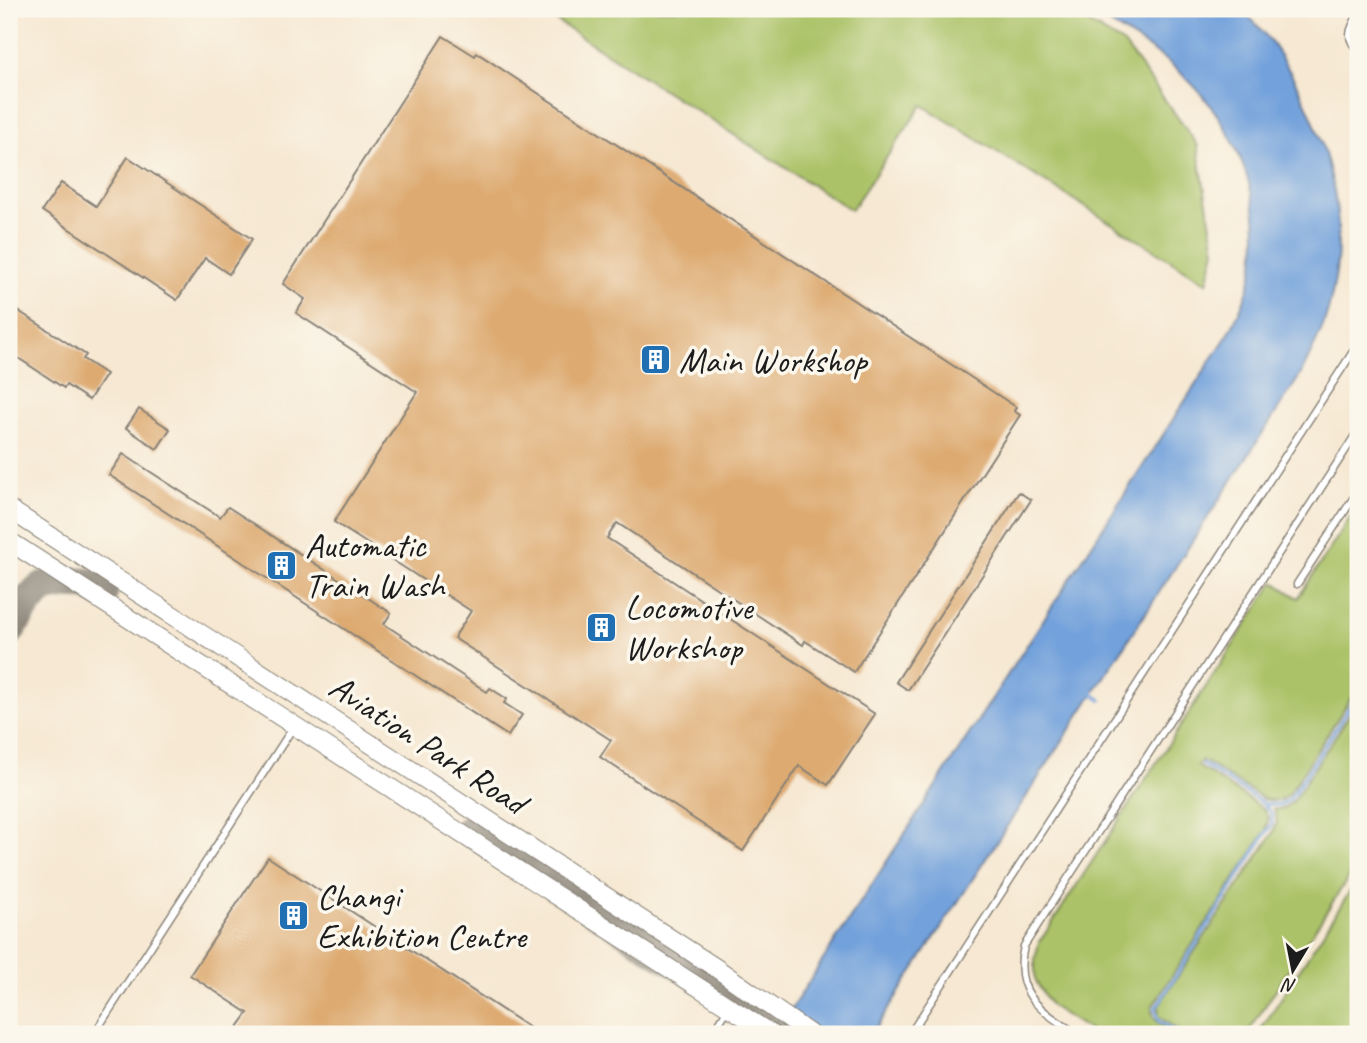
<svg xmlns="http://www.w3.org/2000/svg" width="1367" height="1043" viewBox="0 0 1367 1043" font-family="Caveat,sans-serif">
<rect width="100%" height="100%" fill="#fbf7ec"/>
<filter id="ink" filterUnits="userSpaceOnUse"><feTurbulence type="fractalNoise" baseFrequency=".0143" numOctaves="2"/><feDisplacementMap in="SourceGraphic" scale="14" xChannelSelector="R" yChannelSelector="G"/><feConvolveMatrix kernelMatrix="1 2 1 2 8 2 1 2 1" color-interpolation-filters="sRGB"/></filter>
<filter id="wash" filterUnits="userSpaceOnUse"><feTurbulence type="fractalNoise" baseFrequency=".00686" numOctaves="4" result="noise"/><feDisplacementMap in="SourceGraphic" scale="28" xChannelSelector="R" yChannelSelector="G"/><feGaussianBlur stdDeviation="1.57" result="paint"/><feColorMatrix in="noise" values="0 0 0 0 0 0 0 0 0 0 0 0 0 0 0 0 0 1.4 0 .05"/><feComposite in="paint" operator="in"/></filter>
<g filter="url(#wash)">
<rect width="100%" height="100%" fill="#f6e8d2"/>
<path fill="#abc268" stroke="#646f42" stroke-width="2" d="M538,9H1065L1124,44L1197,144L1215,250L1207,283L922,105L851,210Z
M1358,505V687L1289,794C1281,802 1274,802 1264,799L1202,760L1198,766L1264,809L1268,818L1266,831L1152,1007C1151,1022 1165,1027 1176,1034H1095L1051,1006L1035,980V958L1039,943L1274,582L1298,598Z
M1358,701V863L1247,1034H1183L1158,1016L1159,1005L1272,835L1277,822L1274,809H1282L1293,801Z
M1358,879V1034H1258Z"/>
<path fill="#72a1db" stroke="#475e7c" stroke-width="2" d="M1086,9H1239C1263,25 1286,63 1299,89C1337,165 1352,243 1323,326C1317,342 1308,358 1301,374L872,1034H775L1229,333C1240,311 1251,288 1254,263C1265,185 1227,109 1167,61C1142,42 1113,26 1086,9Z"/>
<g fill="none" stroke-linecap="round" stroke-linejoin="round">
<path stroke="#72a1db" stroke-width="3.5" d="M1091,693L1101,700
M1265,804L1280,805L1290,799L1358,694
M1179,1034L1159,1021L1155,1009L1272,824L1271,813L1263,803L1202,764"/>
<path stroke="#898277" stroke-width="33" d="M9,630L28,601L44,587L64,583L88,584L102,592
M471,830L789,1034"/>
</g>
<g id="blocks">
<path fill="#ddaa71" d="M443,36L475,56L477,53L1016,407L1014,411L1020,415L854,672L805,641L803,645L617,523L607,538L875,714L828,785L799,766L743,851L600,757L611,740L454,638L471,611L334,522L417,392L296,313L305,299L283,284Z
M128,157L252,239L229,274L205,258L177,300L42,211L61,183L96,206Z
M17,310L86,355L83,359L106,374L89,400L66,385L64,388L9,352V323Z
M139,409L170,429L157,449L126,428Z
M123,454L220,517L228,507L391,613L384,624L487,692L490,688L507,699L504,703L522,715L508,736L109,475Z
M1019,492L1031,500L908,690L896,682Z
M268,857L539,1034H233L248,1013L190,975Z"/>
</g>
</g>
<g filter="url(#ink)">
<use href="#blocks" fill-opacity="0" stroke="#898277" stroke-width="2"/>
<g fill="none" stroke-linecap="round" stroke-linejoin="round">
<defs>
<path id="lane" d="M1358,15C1350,29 1345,38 1358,50
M1297,584L1358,491
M94,1034L294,726
M712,1034L728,1009
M910,1034L1358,344
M1077,1034C1042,1011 1012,995 1024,946L1358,431"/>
<path id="primary" d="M9,509L716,968L810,1034
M9,541L771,1034"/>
</defs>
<use href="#lane" stroke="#898277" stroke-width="9"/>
<use href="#primary" stroke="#898277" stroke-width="20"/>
<use href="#lane" stroke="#fff" stroke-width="6"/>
<use href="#primary" stroke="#fff" stroke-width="18"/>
</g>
</g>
<defs>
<symbol id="building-square" viewBox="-11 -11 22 22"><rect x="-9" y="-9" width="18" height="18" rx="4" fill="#1f6fb2" stroke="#fbf7ec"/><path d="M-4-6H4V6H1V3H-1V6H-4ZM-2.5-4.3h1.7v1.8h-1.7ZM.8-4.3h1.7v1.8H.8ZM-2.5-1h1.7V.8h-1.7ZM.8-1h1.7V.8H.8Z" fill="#fff"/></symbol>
</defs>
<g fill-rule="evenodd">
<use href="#building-square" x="638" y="342" width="35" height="35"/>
<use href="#building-square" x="264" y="548" width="35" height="35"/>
<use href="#building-square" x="584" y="610" width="35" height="35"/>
<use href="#building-square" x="276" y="898" width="35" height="35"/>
</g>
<g text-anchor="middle" stroke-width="7" stroke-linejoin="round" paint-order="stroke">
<g font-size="35" fill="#1c1c1c" stroke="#fbf7ec" text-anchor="start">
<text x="679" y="372">Main Workshop</text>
<text x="305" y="557">Automatic<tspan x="305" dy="40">Train Wash</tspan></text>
<text x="625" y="619">Locomotive<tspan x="625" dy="40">Workshop</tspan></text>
<text x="317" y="908">Changi<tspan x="317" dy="40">Exhibition Centre</tspan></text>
</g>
<g font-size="35" fill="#1c1c1c" stroke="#fbf7ec">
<text transform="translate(428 744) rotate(33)" y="12">Aviation Park Road</text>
</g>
</g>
<rect width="1367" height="1043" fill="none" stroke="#fbf7ec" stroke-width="35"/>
<g transform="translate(1293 970) rotate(190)" stroke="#fbf7ec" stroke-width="5" paint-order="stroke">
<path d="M0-5L12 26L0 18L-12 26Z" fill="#1c1c1c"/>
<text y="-10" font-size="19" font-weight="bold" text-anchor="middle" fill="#1c1c1c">N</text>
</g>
</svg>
